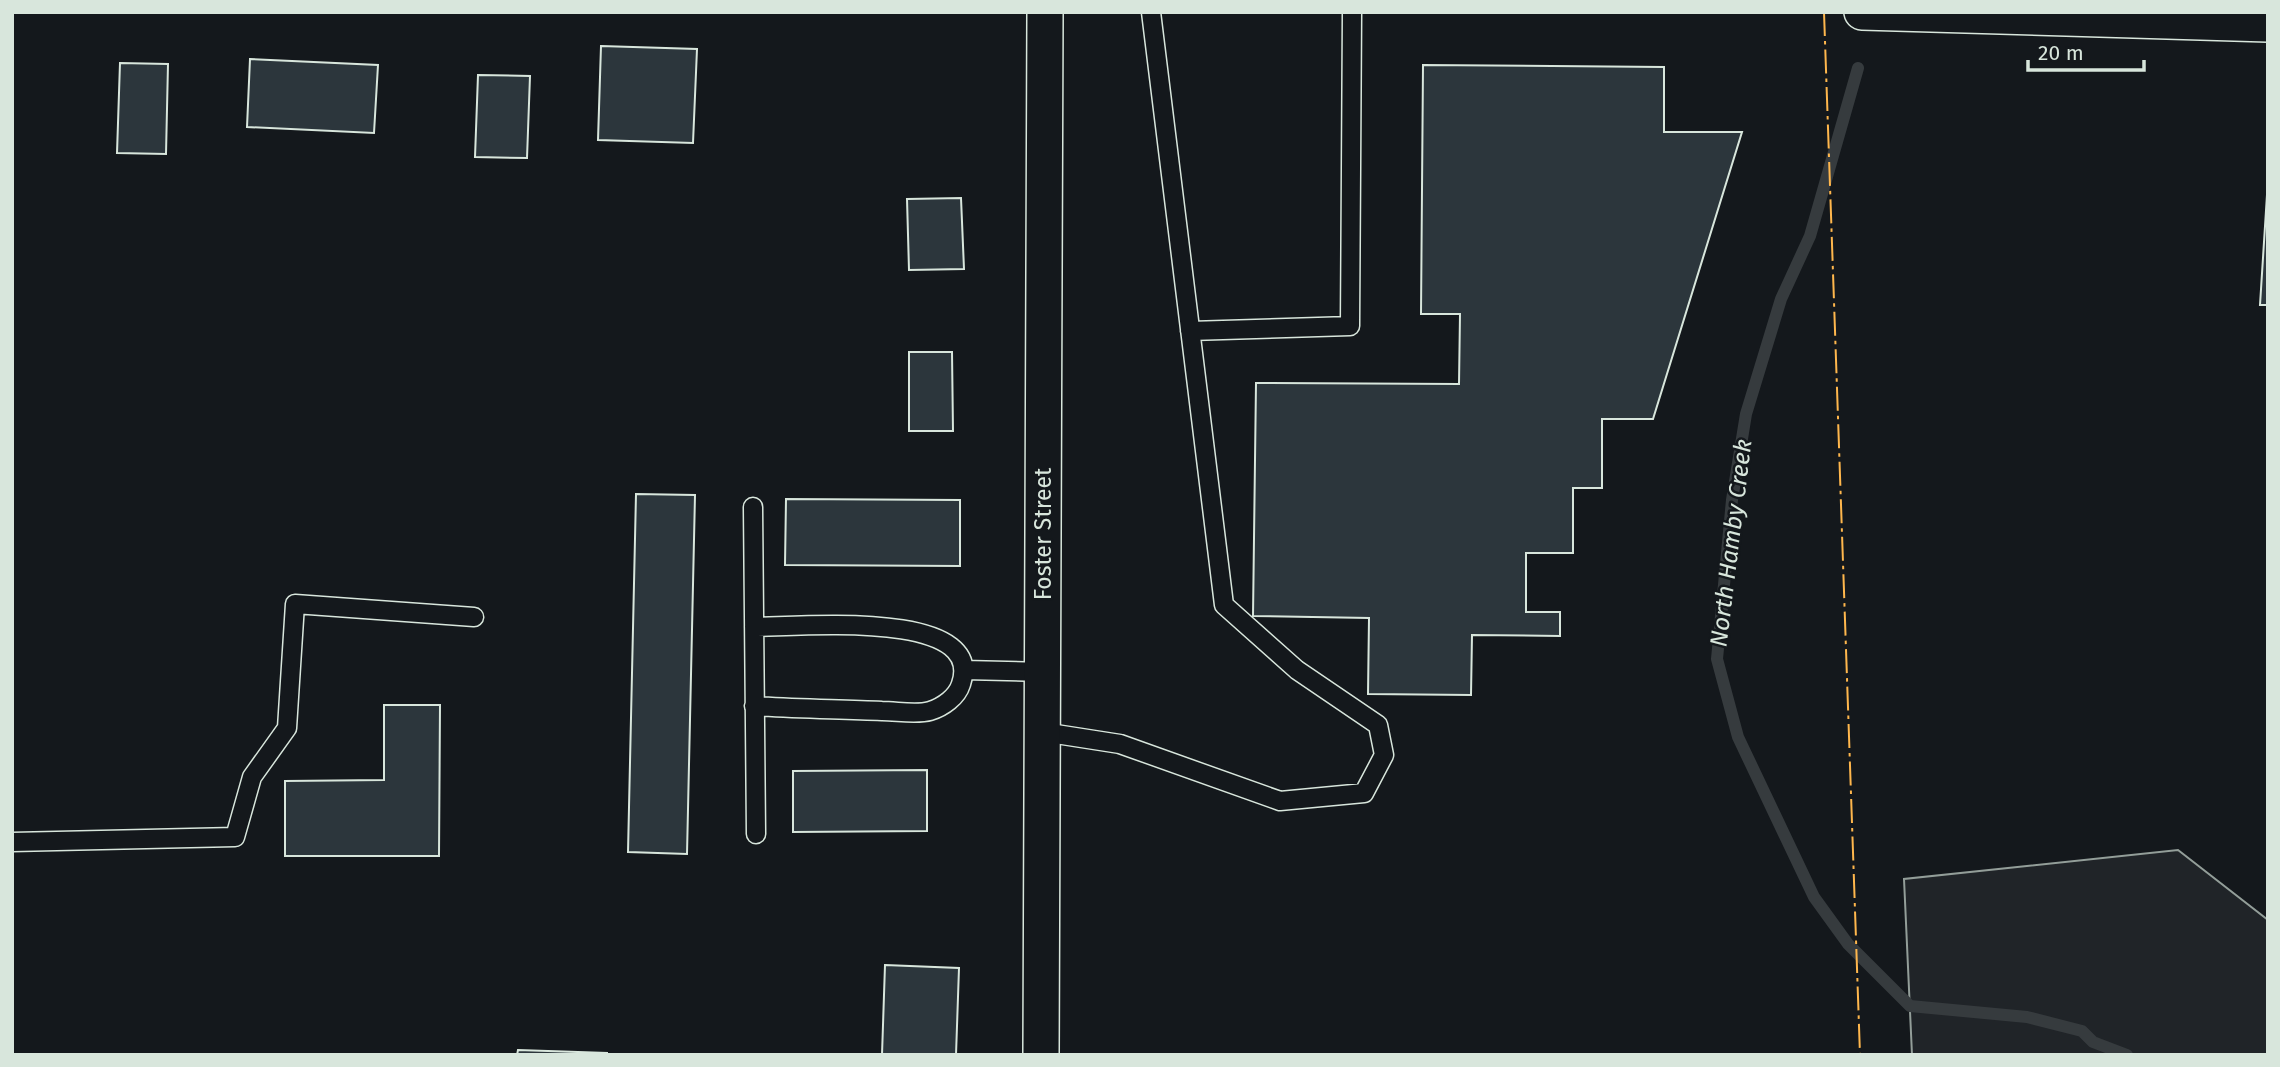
<svg xmlns="http://www.w3.org/2000/svg" width="2280" height="1067" viewBox="0 0 2280 1067" font-family="'Fira Sans',sans-serif">
<rect width="100%" height="100%" fill="#14181c"/>
<path fill="#202428" stroke="#939e99" stroke-width="2" d="M2178,850L2268,920V1055H1912L1904,879Z"/>
<g fill="none" stroke-linecap="round" stroke-linejoin="round">
<path stroke="#363b3e" stroke-width="12" d="M1858,68L1810,236L1781,299L1746,414L1732,500L1717,659L1738,737L1814,897L1848,944L1910,1006L2027,1017L2082,1031L2093,1042L2127,1055"/>
</g>
<path fill="#2c363c" stroke="#d8e6dc" stroke-width="2" d="M601,46L697,49L693,143L598,140Z
M250,59L378,65L374,133L247,127Z
M120,63L168,64L166,154L117,153Z
M1423,65L1664,67V132H1742L1653,419H1602V488H1573V553H1526V612H1560V636L1472,635L1471,695L1368,694L1369,618L1253,616L1256,383L1459,384L1460,314H1421Z
M478,75L530,76L527,158L475,157Z
M2268,179V305H2260Z
M961,198L964,269L909,270L907,199Z
M909,352H952L953,431H909Z
M636,494L695,495L687,854L628,852Z
M786,499L960,500V566L785,565Z
M384,705H440L439,856H285V781L384,780Z
M927,770V831L793,832V771Z
M885,965L959,968L956,1055H882Z
M518,1050L607,1053V1055H517Z"/>
<g fill="none" stroke-linecap="round" stroke-linejoin="round">
<defs>
<path id="service" d="M1190,331L1350,326L1352,12
M753,507L756,834
M754,627C796,627 987,608 961,684C957,697 943,707 930,711C916,715 897,711 882,711C840,709 797,709 754,706
M964,670L1043,672
M1043,732L1120,744L1280,801L1364,793L1384,755L1378,725L1297,670L1224,605L1151,12
M12,842L235,837L252,777L287,728L295,604L474,617"/>
<path id="minor" d="M1862,12L2268,24
M1041,1055L1045,12"/>
</defs>
<use href="#service" stroke="#d8e6dc" stroke-width="21"/>
<use href="#minor" stroke="#d8e6dc" stroke-width="38"/>
<use href="#service" stroke="#14181c" stroke-width="18"/>
<use href="#minor" stroke="#14181c" stroke-width="35"/>
<path stroke="#ffb74d" stroke-width="2" stroke-dasharray="24 5 3.5 5" stroke-linecap="butt" d="M1824,12L1860,1055"/>
</g>
<g text-anchor="middle" stroke-width="5" stroke-linejoin="round" paint-order="stroke">
<g font-size="23" fill="#d8e6dc" stroke="#14181c">
<text transform="translate(1043 534) rotate(-90)" y="8">Foster Street</text>
</g>
<g font-size="24" font-style="italic" fill="#d8e6dc" stroke="#14181c">
<text transform="translate(1731 543) rotate(-83)" y="8">North Hamby Creek</text>
</g>
</g>
<rect width="2280" height="1067" fill="none" stroke="#d8e6dc" stroke-width="28"/>
<path d="M2028 60v10h116v-10" fill="none" stroke="#d8e6dc" stroke-width="3.5"/>
<text x="2038" y="60" font-size="21" fill="#d8e6dc" stroke="#14181c" stroke-width="5" paint-order="stroke">20 m</text>
</svg>
